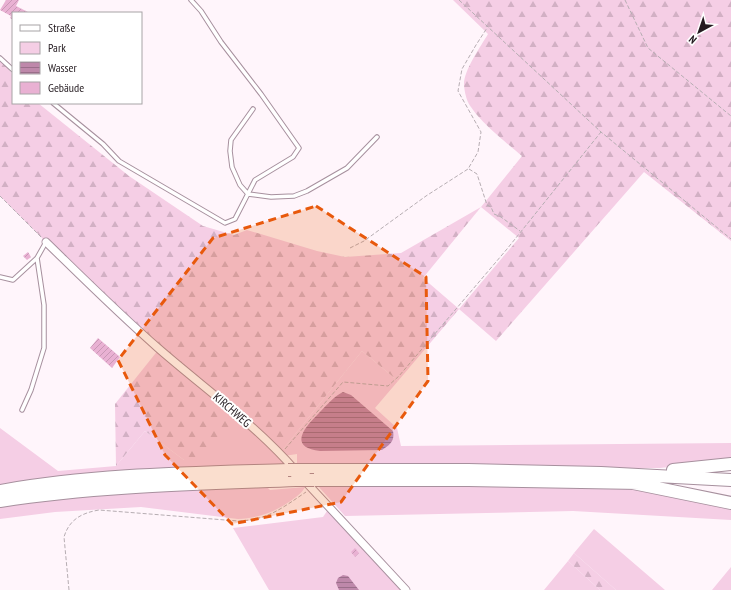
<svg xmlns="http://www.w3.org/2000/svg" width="731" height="590" viewBox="0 0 731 590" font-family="'PT Sans Narrow',sans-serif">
<defs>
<pattern id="forest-firs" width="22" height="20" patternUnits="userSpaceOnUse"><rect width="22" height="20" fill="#f5cee5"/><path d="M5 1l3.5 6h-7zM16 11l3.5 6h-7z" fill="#d2b0c4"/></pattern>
<pattern id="water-rules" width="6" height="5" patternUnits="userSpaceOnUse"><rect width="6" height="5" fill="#be88aa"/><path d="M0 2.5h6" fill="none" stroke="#9a6e8a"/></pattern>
<pattern id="building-hatch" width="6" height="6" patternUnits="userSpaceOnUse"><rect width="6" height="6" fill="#e9b1d3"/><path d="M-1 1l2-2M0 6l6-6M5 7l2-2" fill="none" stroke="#c898b5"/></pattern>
</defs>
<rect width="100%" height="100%" fill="#fff5fb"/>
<path fill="#f5cee5" d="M362,351L398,381L375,408L397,428L401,446L731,443V460L660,468H632L297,463V454L284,456L280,453Z
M238,418L276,452L286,464L0,487V428L58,471L116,466L145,431L184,460Z
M345,484L631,486L731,504V520L573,511L345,516L318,486Z
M265,485L270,490L305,487C302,493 297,496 292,500C275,512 259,518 238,519L141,507L55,512L0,519V505L76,495Z
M329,508L406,590H269L233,528L323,517Z
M594,529L665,590H616L574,553Z
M568,561L600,590H544Z
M731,567V590H712Z"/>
<path fill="url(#forest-firs)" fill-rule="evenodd" d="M453,0H731V241L644,172L496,341L459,309L398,381L362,351L280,453L240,416L200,460H184L145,431L116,466L115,404L159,349L46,242L0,196V58L13,75V103H38L129,176L203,226L234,235L247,230L317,251L345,257L401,253L481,207L522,156C507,143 477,120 468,102C466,98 464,89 464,84C464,70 481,46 488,34ZM481,207L519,238L459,309L423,278Z
M574,553L616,590H600L568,561Z"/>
<path fill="url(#water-rules)" d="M343,392L351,395L393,431C395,441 390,445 382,450L320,451C287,447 305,427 319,413C327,405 333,397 343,392Z
M343,575L348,576L359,590H339L336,583L338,578Z"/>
<path fill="url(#building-hatch)" d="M6,0H19L16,6L30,13H13V20L10,18L11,16L0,10Z
M28,252L31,257L27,260L23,256Z
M98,338L120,357L112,368L90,348Z
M355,548L359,553L355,557L351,552Z"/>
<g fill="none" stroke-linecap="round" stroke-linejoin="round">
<defs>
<path id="lane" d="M0,58L13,70
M53,103L103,144L119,161L225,223L235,219L255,180L293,157L299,148L261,94L221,42L201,11L191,0
M253,109L231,140L230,151L232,167L240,185L248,194L271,197L294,196L307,191L347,168L377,137
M0,277L13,280L37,258L46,242
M22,410L31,390L44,348V305L37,258"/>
<path id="street" d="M46,242C83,278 119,314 158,348C205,389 255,424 296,471
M303,479L406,590"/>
<path id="highway" d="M305,470H468L601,473L731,480
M673,470L731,464
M314,480H468L640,483
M633,483L731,503
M0,491C93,474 193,473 288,470
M0,501C98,486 197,484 296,480"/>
</defs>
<use href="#lane" stroke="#a7909e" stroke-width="5.5"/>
<use href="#street" stroke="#a7909e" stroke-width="9"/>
<use href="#highway" stroke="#a7909e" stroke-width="14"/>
<path stroke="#b6adb2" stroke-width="1" stroke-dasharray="4 2" stroke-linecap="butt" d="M459,0L601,132L731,239
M625,0L648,48L731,116
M469,169L477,174L487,205L491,207L494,214L501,217L520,231
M0,196L41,237
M350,248L364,241L426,196L468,169L478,152L481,132L458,91L462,69L476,45L487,28
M285,449L343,382L388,386L399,376L507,249L601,132
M69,590L64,537C69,520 81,513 99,510L238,521C268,520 282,508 306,492"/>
<use href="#lane" stroke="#fff" stroke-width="3.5"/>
<use href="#street" stroke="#fff" stroke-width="7"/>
<use href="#highway" stroke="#fff" stroke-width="12"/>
<defs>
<path id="highway-bridge" d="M288,470H305
M296,480H314"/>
</defs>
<use href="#highway-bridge" stroke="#a7909e" stroke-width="14" stroke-linecap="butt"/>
<use href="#highway-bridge" stroke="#fff" stroke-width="12"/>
</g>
<path fill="#e8590c" fill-opacity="0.2" stroke="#e8590c" stroke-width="3" stroke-dasharray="8 5" stroke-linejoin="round" d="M316,206L426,277L428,381L341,502L232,524L165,455L118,360L213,238Z"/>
<g text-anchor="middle" stroke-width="4" stroke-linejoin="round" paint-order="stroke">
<g font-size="12" fill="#241b20" stroke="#fff">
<text transform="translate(232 410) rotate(41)" y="4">KIRCHWEG</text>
</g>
</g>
<rect x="12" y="12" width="130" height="92" fill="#ffffff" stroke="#a7a4a6"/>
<rect x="20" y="25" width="20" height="6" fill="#ffffff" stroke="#a7a4a6"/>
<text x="48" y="32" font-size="12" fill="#241b20">Straße</text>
<rect x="20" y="42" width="20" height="12" fill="#f5cee5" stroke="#a7a4a6"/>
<text x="48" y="52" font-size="12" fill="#241b20">Park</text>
<rect x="20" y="62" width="20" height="12" fill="url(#water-rules)" stroke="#a7a4a6"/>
<text x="48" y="72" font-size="12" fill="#241b20">Wasser</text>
<rect x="20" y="82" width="20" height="12" fill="#e9b1d3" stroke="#a7a4a6"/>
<text x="48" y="92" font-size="12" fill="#241b20">Gebäude</text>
<g transform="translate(699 32) rotate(220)" stroke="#ffffff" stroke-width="3" paint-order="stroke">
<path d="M0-3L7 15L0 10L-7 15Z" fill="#241b20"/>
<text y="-6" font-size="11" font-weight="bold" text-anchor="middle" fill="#241b20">N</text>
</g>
</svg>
